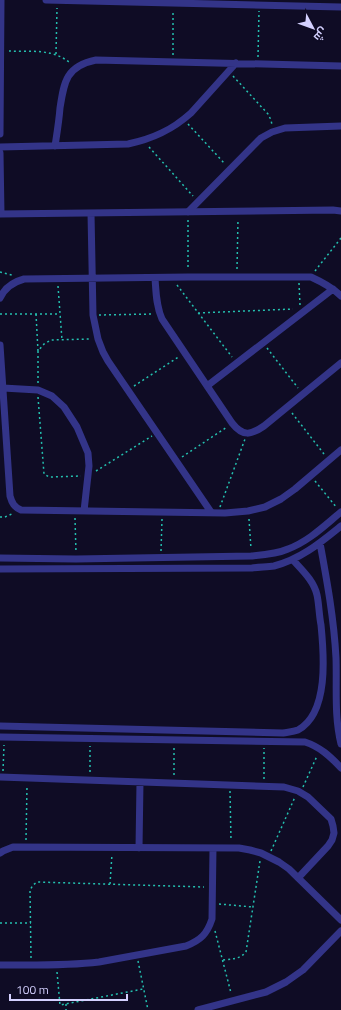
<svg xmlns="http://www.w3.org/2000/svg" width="341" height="1010" viewBox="0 0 341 1010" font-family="'Titillium Web',Cairo,sans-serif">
<rect width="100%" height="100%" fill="#0f0c25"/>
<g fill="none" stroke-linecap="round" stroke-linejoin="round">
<path stroke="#24c0af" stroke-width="1.5" stroke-dasharray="2 3" stroke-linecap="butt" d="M9,51C29,52 53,48 70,63
M56,54L57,8
M173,55V11
M258,57L259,11
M233,76L268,114L271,120L272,125
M188,124L225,164
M149,147L193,196
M188,220V270
M237,269L238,219
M315,271L341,238
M0,272L12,275
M299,283L300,305
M177,285L232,357
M58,286L62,340
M198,313L293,309
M0,314H60
M36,314L38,351
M99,315L153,314
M267,348L298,388
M38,383V351L44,344L51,340L91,339
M134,386L180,356
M38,397L44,474L49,477L81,476
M292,413L324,454
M182,457L227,427
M96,471L152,436
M315,481L337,508
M220,507L245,439
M0,517H5L14,513
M75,518L76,553
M249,519L251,549
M161,551L162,519
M3,771L4,745
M90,772V746
M174,775V747
M264,779V748
M303,787L317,756
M230,791L231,841
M26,840L27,786
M271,851L295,797
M110,884L112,854
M219,904L253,907
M0,923H31
M215,931L231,993
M31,958L30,890L33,885L37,882L204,887
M223,960C232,959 240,959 246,952L260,861
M138,961L148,1010
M57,972L60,1005L143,989
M66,1004V1010"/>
<path stroke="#333488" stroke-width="7" d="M46,0L341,7
M0,134L1,0
M55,146C57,133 59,121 60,108C64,82 66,66 96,60L341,66
M0,147L128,144C153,139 172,130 191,113L236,63
M0,153L1,214
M188,212L261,138L272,132L285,128L341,126
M91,213L93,315L98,339L103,352L108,361L211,512
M0,214L333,210L341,211
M155,278C156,291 156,306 162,319L232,423C243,437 251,435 264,426L341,363
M0,298C5,287 13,282 24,279L188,277H311C322,282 332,287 341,296
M0,345L10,496C12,503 14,507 21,510L225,513L248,511L265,507L281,499L295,489L341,450
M207,386L333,289
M3,388L38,390L52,396L64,407L77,427L88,453L89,466L84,511
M320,543C327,581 334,619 336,658C337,687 334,715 341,744
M0,558L76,559L251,556C263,555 277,554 288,549C309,541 324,526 341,512
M0,569L252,568C259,567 267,567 274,566C301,559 320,543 341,526
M0,726L283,733C288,732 293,732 298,730C329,713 324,655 321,625C319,615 319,604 317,595C314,581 302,570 293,560
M0,737L305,742C320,747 330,756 341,768
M0,777L284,787L298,791L308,797L331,819L333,826L334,833L332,840L328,846L298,878
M139,848L140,782
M0,853L3,851L13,847L239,848L250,850L261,853L279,862L289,869L341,920
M0,965C33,965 66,966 99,962L186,946C201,940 207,934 212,919L213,848
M198,1010L266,992L286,982L303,970L341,931"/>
</g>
<g transform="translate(313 28) rotate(131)" stroke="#0f0c25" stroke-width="3" paint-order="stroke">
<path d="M0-3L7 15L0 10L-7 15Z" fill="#d4d1ff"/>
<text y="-6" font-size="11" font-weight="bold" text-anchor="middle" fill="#d4d1ff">ش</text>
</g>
<path d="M10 994v6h117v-6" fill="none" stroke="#d4d1ff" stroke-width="2"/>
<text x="16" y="994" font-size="12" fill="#d4d1ff" stroke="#0f0c25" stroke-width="3" paint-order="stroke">100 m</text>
</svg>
